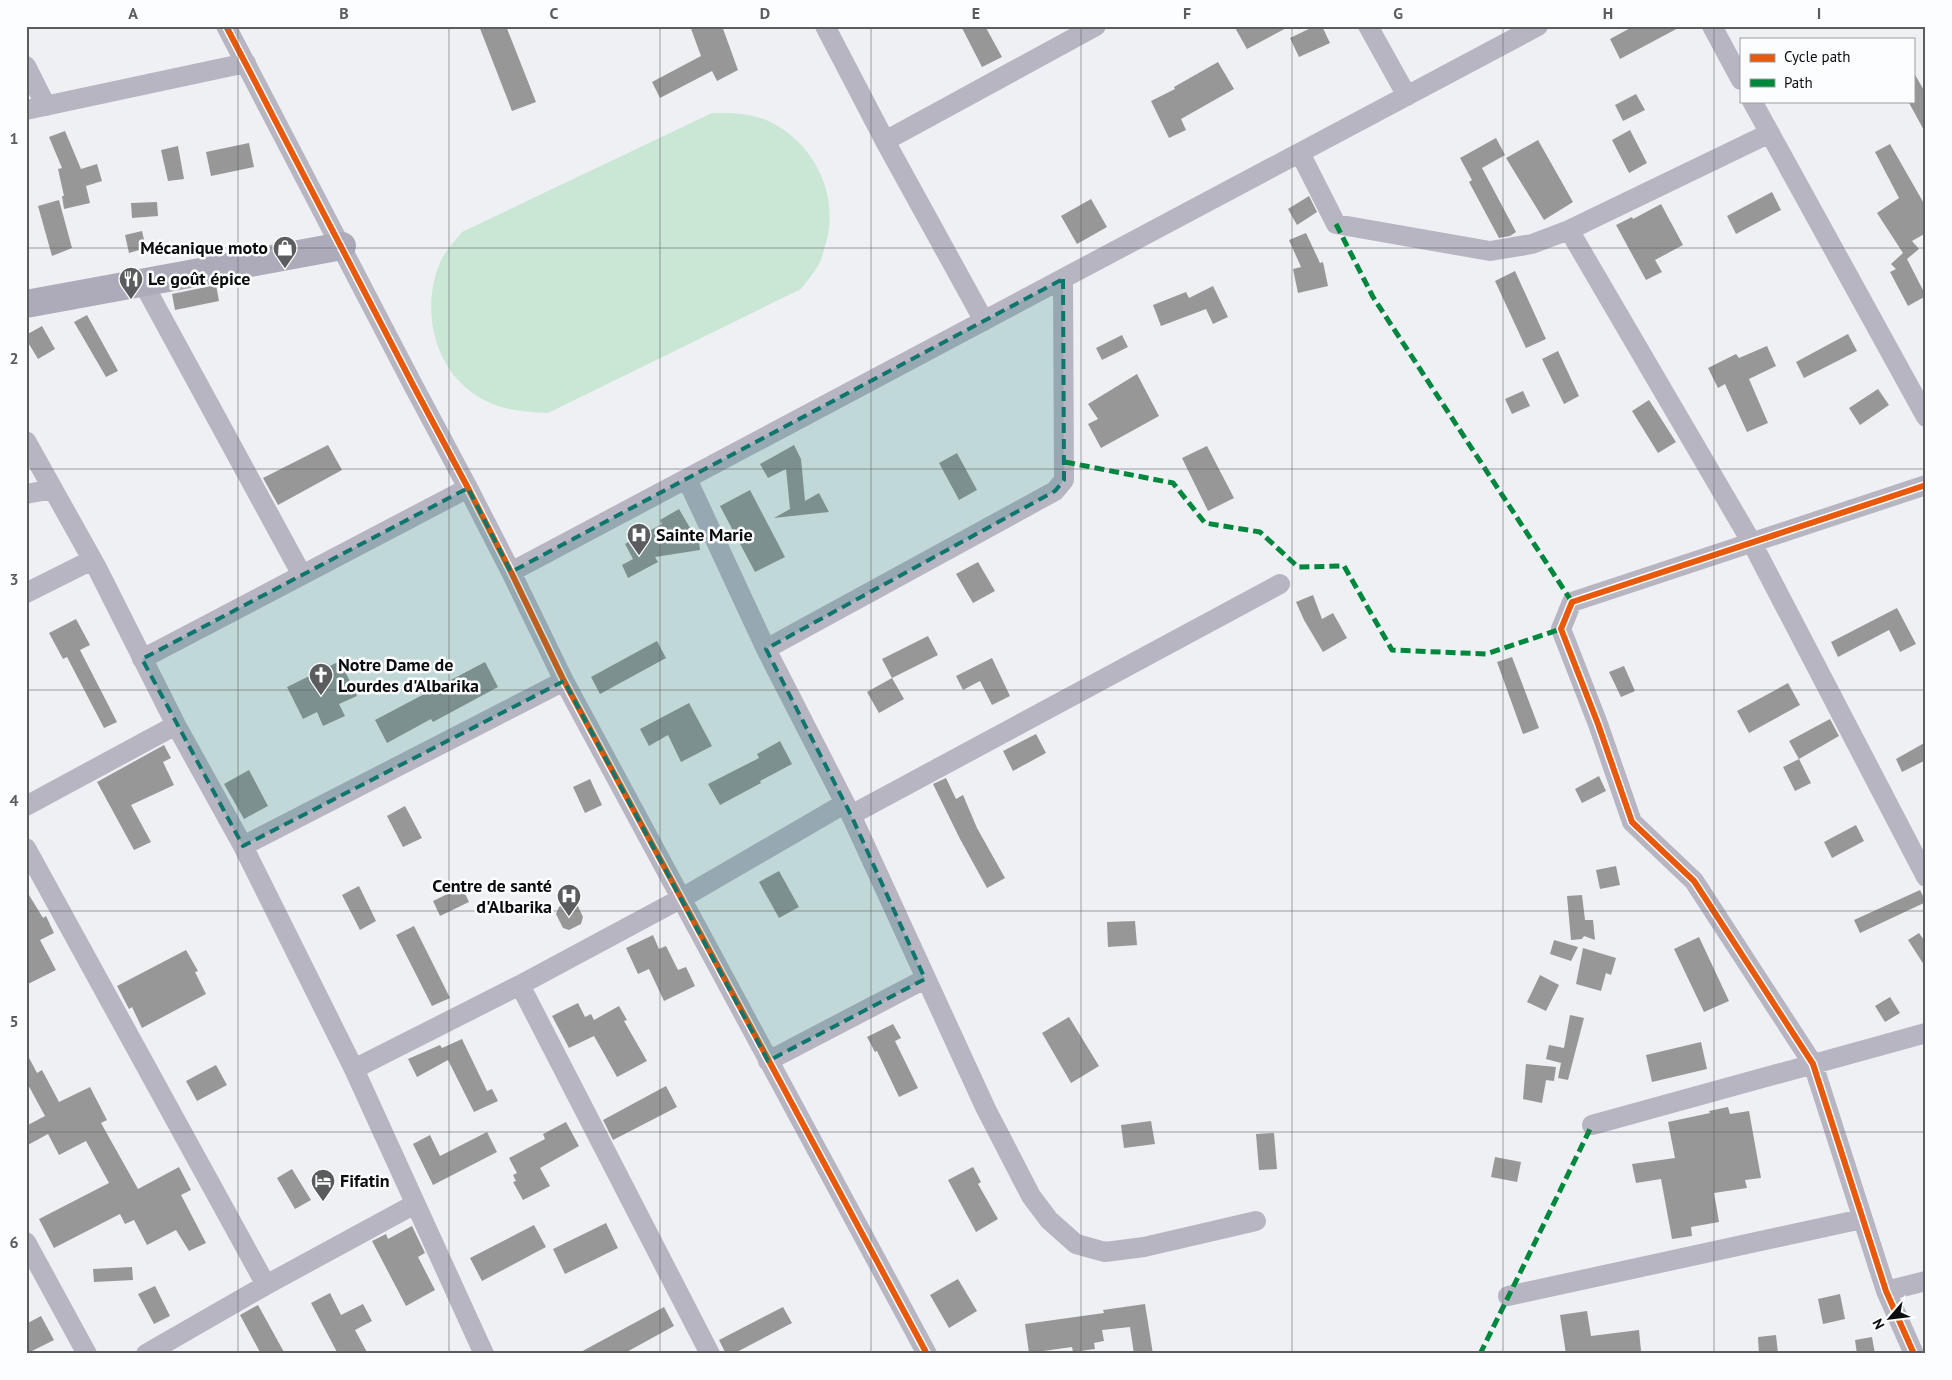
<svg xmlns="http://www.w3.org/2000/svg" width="1952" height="1380" viewBox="0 0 1952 1380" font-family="'PT Sans',sans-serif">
<rect width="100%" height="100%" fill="#eef0f3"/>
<path fill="#cae7d6" d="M712,113C734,113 756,113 776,125C818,149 840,200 825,246C823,252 822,259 819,264C814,273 807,281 801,289L548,413C526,412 506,411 486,401C434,375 419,310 441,260C446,250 455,241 462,232Z"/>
<path fill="#989798" d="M479,26H506L536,102L512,111Z
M690,26H722L738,70L717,81L712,71L660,98L652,82L701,56Z
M961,26H985L1002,57L982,67Z
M1234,26H1290L1247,49Z
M1315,26H1322L1330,43L1299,57L1290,38Z
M1634,26H1682L1620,59L1610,39Z
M1218,62L1234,89L1181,119L1186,130L1169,138L1151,101L1175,89L1174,87Z
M1913,71L1926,94V134L1908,101H1913Z
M1636,94L1645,110L1623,121L1615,105Z
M1630,130L1647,163L1629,173L1612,140Z
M65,131L81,169L97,164L102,181L86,186L90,203L64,209L62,196H64L58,169L62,168L49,137Z
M1496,138L1505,155L1482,168L1516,232L1510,236L1499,238L1469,182L1472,180L1460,158Z
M1538,140L1573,202L1544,220L1506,158Z
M249,143L254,167L211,176L206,152Z
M1890,144L1926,207V233L1912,241L1919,249L1907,259L1926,296L1908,306L1890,272L1896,269L1891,264L1903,253L1877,213L1899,198L1875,152Z
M178,146L184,179L168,181L161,150Z
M1772,192L1781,210L1736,234L1727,216Z
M1309,196L1317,212L1297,225L1288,209Z
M1091,199L1107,227L1077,244L1061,216Z
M59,200L72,248L52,256L38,206Z
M157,202L158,216L132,218L131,203Z
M1661,204L1683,245L1655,260L1662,272L1646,280L1616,225L1632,217L1633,219Z
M142,231L146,248L129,253L125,235Z
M1306,233L1320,263L1323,262L1328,286L1298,293L1293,269L1301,267L1289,240Z
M1515,271L1546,339L1526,348L1495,281Z
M216,285L219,301L175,310L172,294Z
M1213,286L1228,317L1213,324L1206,309L1161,326L1153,305L1186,292L1189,298Z
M87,315L118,371L106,377L74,322Z
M42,326L55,349L38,359L26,339V335Z
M1848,334L1857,351L1804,378L1796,362Z
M1122,335L1128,347L1102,360L1096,348Z
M1767,346L1776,366L1749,379L1768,423L1747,432L1725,384L1718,388L1708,368L1736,354L1739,358Z
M1558,351L1579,396L1564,404L1542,359Z
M1137,374L1159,416L1101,448L1088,424L1098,419L1088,404Z
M1878,389L1889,405L1860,425L1849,408Z
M1523,391L1530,406L1512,414L1505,399Z
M1649,400L1676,442L1658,453L1632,411Z
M328,445L342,470L278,505L263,478Z
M794,445L801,459L805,501L819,493L829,512L774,518L790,509L786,469L768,478L760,464Z
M1207,446L1234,498L1208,511L1182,458Z
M957,453L977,490L959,500L939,463Z
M750,490L785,557L755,572L720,506Z
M679,509L693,533L698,532L700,550L655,557L658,562L628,578L622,565L633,559L625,544L662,524L660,520Z
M978,562L995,591L973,603L956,574Z
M1313,595L1322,619L1333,613L1347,638L1323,652L1304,620L1296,602Z
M1897,608L1916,644L1900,652L1889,630L1838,657L1831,642Z
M76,619L90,645L80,650L117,722L104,728L67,657L63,659L49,633Z
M928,636L938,655L892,678L882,659Z
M657,641L666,658L600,694L591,677Z
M1512,657L1539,728L1523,734L1497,662Z
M992,658L1010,696L992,705L980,681L963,690L956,676Z
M340,661L357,696L339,704L345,716L323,726L317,712L303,719L287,687Z
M485,662L498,687L433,722L431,719L387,743L375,720Z
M1624,666L1635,691L1621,697L1609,672Z
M892,678L904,699L879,713L867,692Z
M1788,683L1800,705L1749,733L1737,711Z
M689,703L712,746L681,762L668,735L649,746L640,729Z
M1830,719L1839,736L1799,759L1789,741Z
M1036,734L1046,753L1013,771L1003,751Z
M780,741L792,764L760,781L761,783L720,805L708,784L759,758L757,754Z
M1926,742V760L1902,772L1896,759Z
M164,745L171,758L163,762L174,785L131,805L151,842L134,850L97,782Z
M1799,759L1811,783L1795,791L1783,767Z
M249,770L268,806L244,819L224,784Z
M1599,776L1606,791L1582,803L1575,789Z
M946,778L956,799L963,795L977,828L1005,878L987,888L960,839L933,784Z
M590,779L602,805L585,813L573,787Z
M405,806L422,838L403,847L387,816Z
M1856,825L1864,841L1832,858L1824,842Z
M1616,866L1620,885L1600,889L1596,870Z
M779,871L799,907L779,918L759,882Z
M359,886L376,921L360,930L342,895Z
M462,887L469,902L440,916L433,901Z
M26,890L43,918L46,916L54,933L40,940L56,970L26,985Z
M1920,890L1926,902L1860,933L1854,920Z
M1582,895L1585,920H1593L1595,940L1584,936L1582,939L1571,940L1567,896Z
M568,902L577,904L583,917L581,924L569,930L563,928L556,914L559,907Z
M1135,921L1137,945L1108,947L1107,922Z
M414,926L450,998L432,1006L396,935Z
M1919,933L1926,943V968L1908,940Z
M653,935L659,949L666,946L678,970L686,967L695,986L664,1001L649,969L638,974L626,948Z
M1699,937L1729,1001L1704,1012L1674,949Z
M1554,940L1578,947L1571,961L1550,954Z
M1583,948L1616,958L1611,975L1606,973L1601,991L1576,984Z
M186,950L198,971L195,972L206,994L142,1028L132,1007L129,1009L117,986Z
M1540,975L1559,985L1546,1011L1527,1002Z
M1890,997L1900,1013L1885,1022L1875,1006Z
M578,1003L585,1017L591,1014L594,1020L619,1006L627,1020L624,1021L647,1061L617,1077L594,1036L569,1048L552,1016Z
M1570,1015L1584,1018L1568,1080L1558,1078L1561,1063L1546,1059L1549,1045L1564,1048Z
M1069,1017L1099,1066L1071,1083L1042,1033Z
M893,1024L901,1038L895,1041L918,1088L899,1097L877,1051L875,1052L867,1037Z
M462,1039L487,1091L492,1089L498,1101L474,1112L448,1060L417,1077L408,1059L440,1045L442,1048Z
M1701,1042L1707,1069L1652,1082L1646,1055Z
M26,1052L37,1073L42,1070L59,1102L90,1087L107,1120L101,1123L138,1189L179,1167L191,1190L181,1195L206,1243L189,1251L176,1230L147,1245L134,1220L125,1224L120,1214L54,1248L39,1219L109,1183L86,1141L59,1155L48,1134L26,1146V1126L45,1116L26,1081Z
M1526,1064L1556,1067L1554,1081L1546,1080L1542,1103L1523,1099Z
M216,1065L227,1085L197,1101L186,1081Z
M666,1086L677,1107L613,1140L603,1120Z
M1728,1107L1730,1114L1749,1111L1761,1178L1745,1180L1747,1188L1714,1193L1719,1222L1691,1227L1692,1236L1672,1239L1661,1179L1636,1183L1632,1164L1675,1158L1668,1122L1710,1113L1709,1111Z
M1151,1121L1155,1144L1124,1148L1121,1125Z
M566,1122L579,1146L540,1168L550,1186L523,1200L513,1182L516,1181L513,1175L517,1173L509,1158L545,1139L543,1134Z
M487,1132L497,1152L433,1185L413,1144L430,1135L440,1156Z
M1274,1133L1277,1169L1259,1170L1256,1134Z
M1495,1157L1521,1162L1517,1182L1491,1177Z
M973,1167L981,1182L978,1184L998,1219L976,1232L948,1180Z
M292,1169L311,1200L295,1209L277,1178Z
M606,1223L618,1248L565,1274L553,1249Z
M534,1225L546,1247L482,1281L470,1258Z
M412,1226L425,1253L418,1257L435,1290L406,1306L372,1241L386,1234L388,1239Z
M132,1267L133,1280L94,1282L93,1269Z
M958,1279L977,1311L949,1328L930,1295Z
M155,1286L170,1316L154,1324L138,1294Z
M330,1293L341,1315L363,1304L372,1321L355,1330L368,1354H338L311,1303Z
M1840,1294L1845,1319L1823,1324L1818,1299Z
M1145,1304L1153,1354H1134L1130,1327L1102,1330L1104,1341L1094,1343L1095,1349L1073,1352L1072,1347L1029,1353L1025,1324L1104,1313L1103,1310Z
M258,1305L285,1354H261L240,1315Z
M664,1307L674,1326L623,1354H577Z
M783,1307L792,1323L733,1354H726L719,1340Z
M1587,1311L1591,1336L1639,1330L1641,1351L1614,1354H1566L1560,1315Z
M41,1316L54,1340L26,1354V1324Z
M1776,1335L1778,1354H1759L1758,1337Z
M1872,1337L1875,1354H1857L1855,1340Z"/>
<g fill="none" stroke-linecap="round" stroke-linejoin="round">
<path stroke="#b8b5c3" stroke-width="20" d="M226,26L413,385L468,488L511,572L564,681L927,1354
M825,26L885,141L984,321
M1368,26L1407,96
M1712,26L1741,80
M26,66L46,106
M1752,101L1926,417
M26,110L246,63
M885,141L1096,26
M1300,153L1336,224L1490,251L1532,244L1569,230L1770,133
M1569,230L1752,543L1926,877
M143,283L302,575
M26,441L97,568L176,725L243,846L354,1069L484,1354
M687,479L766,649L851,815L986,1109L1031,1196L1049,1220L1076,1244L1105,1252L1144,1247L1256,1221
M26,494L53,489
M511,572L1538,26
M26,593L92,560
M766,649L1055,491L1064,480L1063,279
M142,659L468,488
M26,806L176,725
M851,815L1280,584
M243,846L564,681
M26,848L266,1285
M520,985L710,1354
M768,1061L925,979
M354,1069L520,985L682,898L844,804
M1592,1125L1926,1033
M26,1242L87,1354
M1886,1291L1926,1281
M1508,1296L1862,1219
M146,1354L266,1285L415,1204
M1914,1354L1886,1291L1813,1064L1694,881L1632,822L1598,724L1561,629L1572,602L1926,485"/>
<path stroke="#adaab9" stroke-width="28" d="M26,304L342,246"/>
<path stroke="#00873e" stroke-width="5" stroke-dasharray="10 5" stroke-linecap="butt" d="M1336,224L1373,297L1572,602
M1065,462L1173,483L1205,523L1260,532L1298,567L1344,566L1392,650L1486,654L1561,629
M1480,1354L1520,1273L1592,1125"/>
<defs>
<path id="cycleway" d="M226,26L413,385L468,488L511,572L564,681L927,1354
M1914,1354L1886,1291L1813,1064L1694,881L1632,822L1598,724L1561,629L1572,602L1926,485"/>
</defs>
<use href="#cycleway" stroke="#fcfdff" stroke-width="9"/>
<use href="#cycleway" stroke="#e8590c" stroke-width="6"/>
</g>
<path fill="#0f766e" fill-opacity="0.2" stroke="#0f766e" stroke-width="4" stroke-dasharray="10 6" stroke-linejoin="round" d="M1063,279L1064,480L1055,491L766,649L851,815L925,979L768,1061L564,681L243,846L142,659L468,488L511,572Z"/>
<path fill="none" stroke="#5a5c5e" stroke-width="1" stroke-opacity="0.55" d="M238,26V1354M449,26V1354M660,26V1354M871,26V1354M1081,26V1354M1292,26V1354M1503,26V1354M1714,26V1354M26,248H1926M26,469H1926M26,690H1926M26,911H1926M26,1132H1926"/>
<defs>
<symbol id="shop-pin" viewBox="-11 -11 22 30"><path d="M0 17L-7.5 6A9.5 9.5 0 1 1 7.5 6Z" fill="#5a5c5e" stroke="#fcfdff"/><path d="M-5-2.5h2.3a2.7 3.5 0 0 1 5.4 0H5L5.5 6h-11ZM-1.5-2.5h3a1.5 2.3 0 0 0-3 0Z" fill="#fff"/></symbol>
<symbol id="restaurant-pin" viewBox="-11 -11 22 30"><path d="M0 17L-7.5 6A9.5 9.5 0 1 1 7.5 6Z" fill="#5a5c5e" stroke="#fcfdff"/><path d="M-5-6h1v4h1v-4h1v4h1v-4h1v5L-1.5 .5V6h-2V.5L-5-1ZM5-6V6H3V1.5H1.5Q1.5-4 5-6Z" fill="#fff"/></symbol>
<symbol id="hospital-pin" viewBox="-11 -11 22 30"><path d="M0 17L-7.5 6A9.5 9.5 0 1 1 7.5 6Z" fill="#5a5c5e" stroke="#fcfdff"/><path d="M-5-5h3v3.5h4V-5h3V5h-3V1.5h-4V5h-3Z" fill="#fff"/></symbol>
<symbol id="church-pin" viewBox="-11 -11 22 30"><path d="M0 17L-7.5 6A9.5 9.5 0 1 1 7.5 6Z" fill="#5a5c5e" stroke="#fcfdff"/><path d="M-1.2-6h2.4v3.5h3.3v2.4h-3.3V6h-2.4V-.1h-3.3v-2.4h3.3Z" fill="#fff"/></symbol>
<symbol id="hotel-pin" viewBox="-11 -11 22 30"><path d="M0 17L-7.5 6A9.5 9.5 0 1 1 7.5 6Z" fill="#5a5c5e" stroke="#fcfdff"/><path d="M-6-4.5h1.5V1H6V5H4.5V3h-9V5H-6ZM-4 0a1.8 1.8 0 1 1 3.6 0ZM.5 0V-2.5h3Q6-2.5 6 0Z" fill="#fff"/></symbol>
</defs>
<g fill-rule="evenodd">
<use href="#shop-pin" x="271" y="234" width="28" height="38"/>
<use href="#restaurant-pin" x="117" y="265" width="28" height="38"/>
<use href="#hospital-pin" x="625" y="521" width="28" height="38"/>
<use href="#church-pin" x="307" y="661" width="28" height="38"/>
<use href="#hospital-pin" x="555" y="882" width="28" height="38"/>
<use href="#hotel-pin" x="309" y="1167" width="28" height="38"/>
</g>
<g text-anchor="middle" stroke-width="5" stroke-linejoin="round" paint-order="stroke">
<g font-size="18" font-weight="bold" fill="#0b0c0d" stroke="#fcfdff" text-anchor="start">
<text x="268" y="254" text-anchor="end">Mécanique moto</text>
<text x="148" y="285">Le goût épice</text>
<text x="656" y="541">Sainte Marie</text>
<text x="338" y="671">Notre Dame de<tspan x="338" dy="21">Lourdes d'Albarika</tspan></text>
<text x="552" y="892" text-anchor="end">Centre de santé<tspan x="552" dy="21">d'Albarika</tspan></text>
<text x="340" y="1187">Fifatin</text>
</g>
</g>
<rect width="1952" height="1380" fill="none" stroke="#fcfdff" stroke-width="55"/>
<rect x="1740" y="38" width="175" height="65" fill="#fcfdff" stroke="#9c9d9e"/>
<rect x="1750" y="54" width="25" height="8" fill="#e8590c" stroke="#9c9d9e"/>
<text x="1784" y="62" font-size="15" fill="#0b0c0d">Cycle path</text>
<rect x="1750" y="79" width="25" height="8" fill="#00873e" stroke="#9c9d9e"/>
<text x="1784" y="88" font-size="15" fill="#0b0c0d">Path</text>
<g transform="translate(1890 1318) rotate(242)" stroke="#fcfdff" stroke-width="4" paint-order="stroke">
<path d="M0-4L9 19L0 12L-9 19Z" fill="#0b0c0d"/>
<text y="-8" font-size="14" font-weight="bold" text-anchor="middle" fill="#0b0c0d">N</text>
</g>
<rect x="28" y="28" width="1896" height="1324" fill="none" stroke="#5a5c5e" stroke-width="2"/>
<g font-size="16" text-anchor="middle" font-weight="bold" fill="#5a5c5e">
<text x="133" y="19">A</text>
<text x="344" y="19">B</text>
<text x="554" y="19">C</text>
<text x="765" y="19">D</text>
<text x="976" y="19">E</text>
<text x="1187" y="19">F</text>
<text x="1398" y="19">G</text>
<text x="1608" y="19">H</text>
<text x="1819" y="19">I</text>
<text x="14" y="144">1</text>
<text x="14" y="364">2</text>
<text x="14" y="585">3</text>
<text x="14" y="806">4</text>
<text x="14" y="1027">5</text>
<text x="14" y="1248">6</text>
</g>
</svg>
